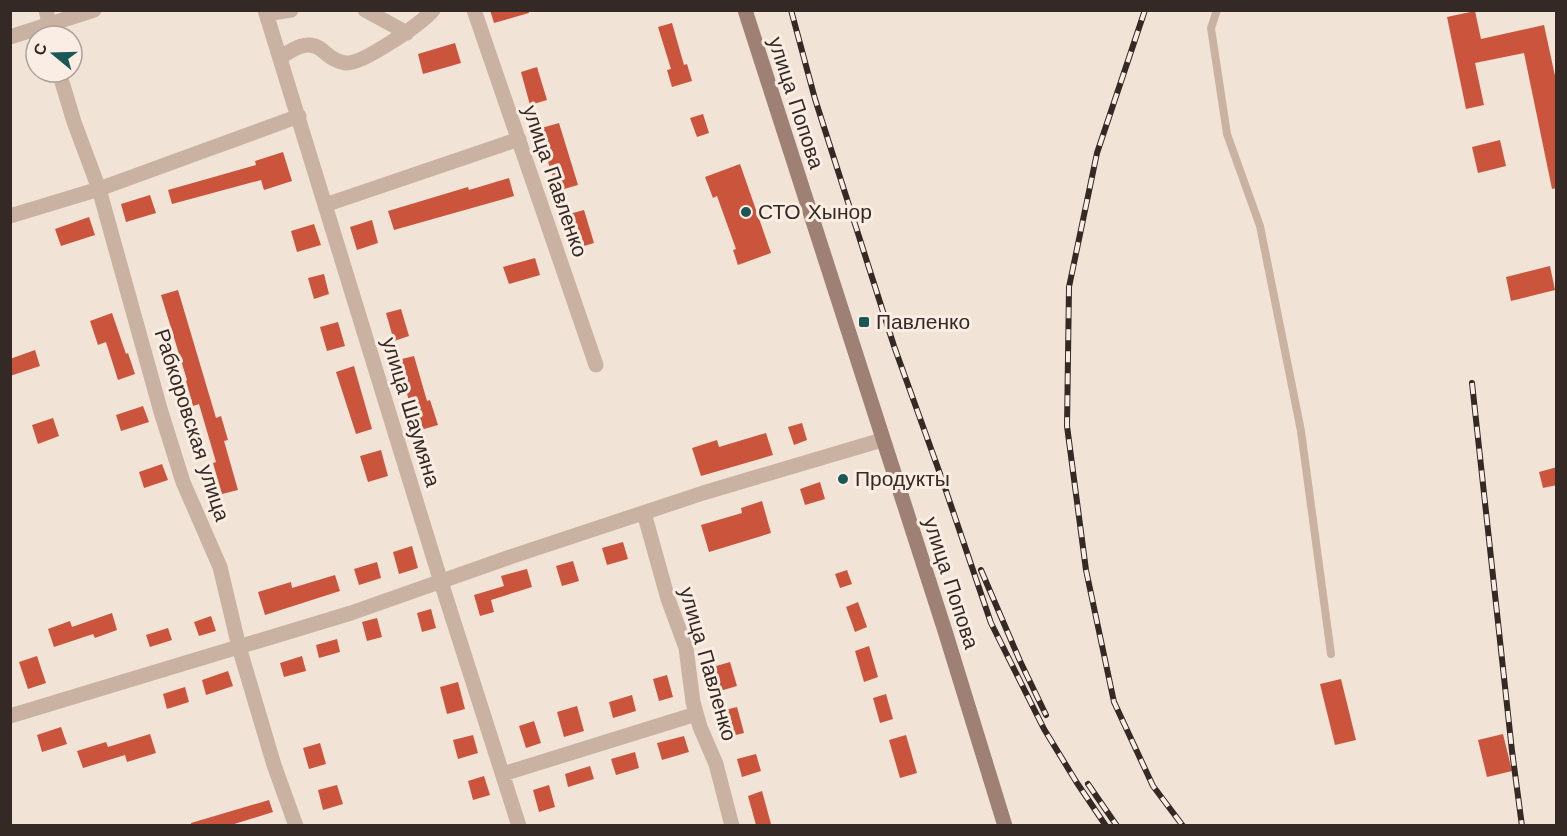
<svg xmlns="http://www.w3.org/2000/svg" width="1567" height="836" viewBox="0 0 1567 836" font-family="'Work Sans',sans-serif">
<rect width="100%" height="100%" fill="#f2e3d7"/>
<path fill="#cb543c" d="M490,10H528L529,13L494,23Z
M1475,11L1481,39L1544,25L1557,85V188L1552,189L1524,53L1475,63L1484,105L1466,109L1447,17Z
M672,23L684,65L687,64L692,81L672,87L667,70L671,69L658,27Z
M455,43L461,63L423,74L418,54Z
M537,67L547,100L530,105L521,72Z
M703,114L709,133L697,137L690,118Z
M559,123L578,185L557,191L538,129Z
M1500,140L1506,166L1478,173L1472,147Z
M283,152L292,181L264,190L261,180L172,204L168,190L256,165L255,161Z
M740,164L771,253L738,265L733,250L736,249L717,196L713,198L705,177Z
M509,178L514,196L394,230L388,211L468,187L469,190Z
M150,195L156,213L126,222L121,204Z
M584,210L594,243L571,250L562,216Z
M89,217L95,235L61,246L55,229Z
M372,220L378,243L357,250L350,227Z
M314,224L321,245L297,252L291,231Z
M535,258L540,275L509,284L503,267Z
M1550,266L1555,290L1511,301L1506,277Z
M324,274L329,294L314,299L308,278Z
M178,290L216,418L221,416L228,440L224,441L238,490L222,494L213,463L216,462L199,404L193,406L186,381L187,380L161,295Z
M401,309L409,336L394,341L386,313Z
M112,313L126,354L128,353L135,374L118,380L106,342L98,345L90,321Z
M338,322L345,346L327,351L320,327Z
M35,350L40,366L10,376V359Z
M414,356L427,401L430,400L438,425L417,431L398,360Z
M354,366L372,429L356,434L336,372Z
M143,406L149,422L121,431L116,415Z
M53,418L59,436L38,444L32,425Z
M802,423L807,440L794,445L788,427Z
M766,433L773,455L701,476L692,448L717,440L719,447Z
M381,450L388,476L368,482L360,456Z
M162,464L168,480L144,488L139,472Z
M1557,467V485L1543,488L1539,472Z
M820,482L825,499L805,505L800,489Z
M762,501L771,533L709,552L701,525L742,513L741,508Z
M623,542L628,559L607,565L602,548Z
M412,546L418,568L399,574L393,552Z
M573,561L579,581L562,586L556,566Z
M377,562L381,578L359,585L354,569Z
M527,569L532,587L491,600L494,612L480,616L474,595L504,586L501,576Z
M847,570L852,584L840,588L835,574Z
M335,575L340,591L265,615L258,592L291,582L292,588Z
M858,602L867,627L855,632L846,607Z
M431,609L436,628L422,632L417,613Z
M112,613L117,630L95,638L93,634L54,647L48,629L70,621L72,627Z
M211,616L216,631L199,636L194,622Z
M377,618L382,637L367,641L362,622Z
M168,628L172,640L150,647L146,635Z
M337,639L340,652L319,658L316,645Z
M869,646L878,677L864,682L855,651Z
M37,656L46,683L28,689L19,662Z
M302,656L306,671L284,677L280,663Z
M730,662L737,686L713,693L706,669Z
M228,671L233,686L206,695L202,680Z
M667,675L673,697L659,701L653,679Z
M1341,679L1356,740L1335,745L1320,684Z
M458,682L465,709L447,714L440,687Z
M185,687L189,702L167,709L163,694Z
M886,694L893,719L880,723L873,698Z
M632,695L636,711L613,718L609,702Z
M577,706L584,731L564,737L557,712Z
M737,707L744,733L728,737L721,711Z
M534,721L541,743L526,748L519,726Z
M61,727L67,744L42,752L37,735Z
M150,734L156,753L127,762L125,755L83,768L77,751L106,742L108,747Z
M1503,734L1512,771L1487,777L1478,740Z
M473,735L478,753L458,759L453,740Z
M906,735L917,773L900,778L889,740Z
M684,736L689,752L662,760L657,743Z
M320,743L326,764L309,769L303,748Z
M635,752L639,768L616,775L611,759Z
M756,754L761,771L742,777L737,759Z
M590,766L594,779L568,787L565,774Z
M484,776L490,795L473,800L468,781Z
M337,785L343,804L323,810L318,790Z
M549,785L555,807L539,812L533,790Z
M762,791L771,824L756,825L748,796Z
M269,800L273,812L231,825H191V823Z"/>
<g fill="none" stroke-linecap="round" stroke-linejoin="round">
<path stroke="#cab2a3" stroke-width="8" d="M1217,10L1211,28L1227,134L1260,226L1301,431L1331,654"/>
<path stroke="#cab2a3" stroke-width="15" d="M46,10L52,36
M265,10L441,582L519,826
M365,10L407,33
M474,10L596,365
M266,14L291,10
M10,37L94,10
M281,57C292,50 306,40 319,48C324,51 328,56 334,59C338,61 342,63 347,63C364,63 421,24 433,10
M59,72L74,122L99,189L161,412L183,482L220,567L239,647L274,765L296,826
M325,205L519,139
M10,216L99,189L299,116
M644,513L668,599L686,648L693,702L700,727L716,764L732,826
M10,716L351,613L513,556L703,493L882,440
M503,774L696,714"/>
<path stroke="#9e8075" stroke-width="15" d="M745,10L945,631L1005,826"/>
<defs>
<path id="rail" d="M791,10L815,99L894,346L943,482L991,623L1044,729L1077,783L1106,826
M1145,10L1097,153L1069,287L1067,426L1086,570L1114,702L1153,786L1183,826
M1472,383L1512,751L1522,826
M981,570L1020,661L1046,715
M1088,784L1117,826"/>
</defs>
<use href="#rail" stroke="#352925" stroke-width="6"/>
<use href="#rail" stroke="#faeee4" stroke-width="4" stroke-dasharray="11" stroke-linecap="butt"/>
</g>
<g fill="#1a5857" stroke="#faeee4" stroke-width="2">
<circle cx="746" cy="212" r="6"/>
<rect x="858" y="316" width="12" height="12" rx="3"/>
<circle cx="843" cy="479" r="6"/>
</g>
<g text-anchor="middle" stroke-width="6" stroke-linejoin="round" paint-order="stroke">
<g font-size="21" fill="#352925" stroke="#faeee4">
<text transform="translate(796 103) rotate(72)" y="7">улица Попова</text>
<text transform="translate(555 181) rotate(71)" y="7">улица Павленко</text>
<text transform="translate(411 412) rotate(73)" y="7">улица Шаумяна</text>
<text transform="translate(192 425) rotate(72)" y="7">Рабкоровская улица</text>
<text transform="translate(951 583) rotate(72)" y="7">улица Попова</text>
<text transform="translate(708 664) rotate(74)" y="7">улица Павленко</text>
</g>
<g font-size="21" fill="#352925" stroke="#faeee4" text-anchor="start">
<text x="758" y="219">СТО Хынор</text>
<text x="876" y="329">Павленко</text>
<text x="855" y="486">Продукты</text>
</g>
</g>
<rect width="1567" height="836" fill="none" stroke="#352925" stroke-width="24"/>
<g transform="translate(54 54) rotate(289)"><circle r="28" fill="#faeee4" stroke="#ab9f98" stroke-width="1.5"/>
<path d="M0-4.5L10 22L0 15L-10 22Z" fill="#1a5857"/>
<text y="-9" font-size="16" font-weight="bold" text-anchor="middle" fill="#352925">С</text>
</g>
</svg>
